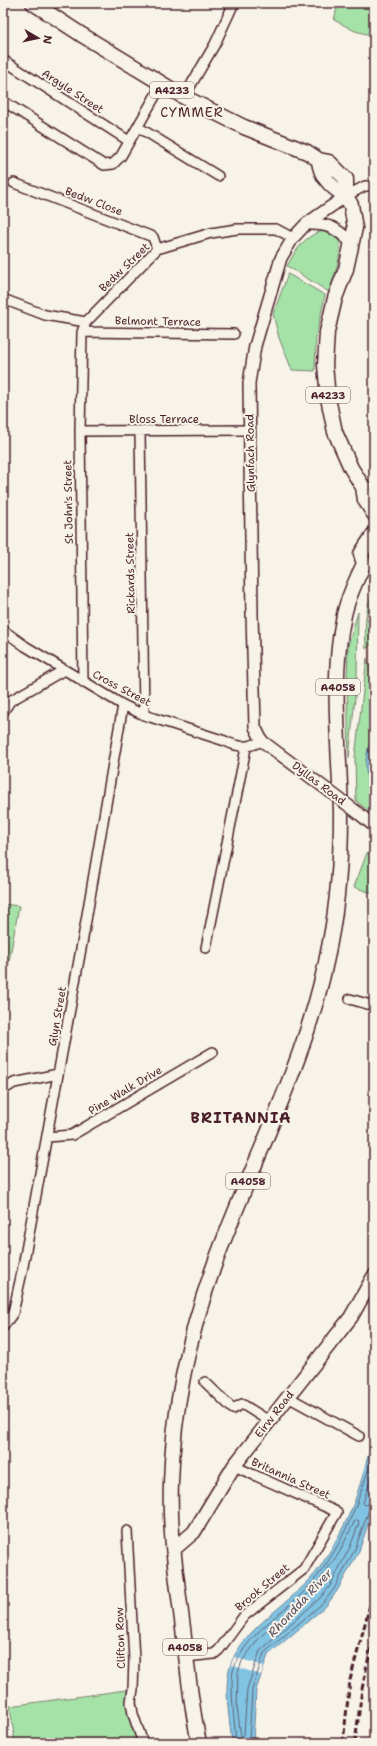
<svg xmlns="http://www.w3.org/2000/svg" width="377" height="1746" viewBox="0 0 377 1746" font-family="'Shantell Sans',sans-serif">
<rect width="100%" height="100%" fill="#f7f3e8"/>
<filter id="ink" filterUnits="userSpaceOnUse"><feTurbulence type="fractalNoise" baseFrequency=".025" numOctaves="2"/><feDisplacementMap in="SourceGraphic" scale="8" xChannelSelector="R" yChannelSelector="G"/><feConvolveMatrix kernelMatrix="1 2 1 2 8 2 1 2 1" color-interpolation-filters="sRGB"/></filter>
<g filter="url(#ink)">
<path fill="#eedfcc" d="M374,598V637L369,631L366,618Z
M374,641V681L372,680L366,649Z"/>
<path fill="#a5e2a8" stroke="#78806a" d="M338,3H374V36L355,31L334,20Z
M323,231C354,230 334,275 329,292L287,266C296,250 305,235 323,231Z
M288,274L325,295L316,337L315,371L292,370L279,338L273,314Z
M374,590V598L366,618L374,625L369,631L374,637V641L366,649C365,628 364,609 374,590Z
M358,612L357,677L349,758L347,684L348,646Z
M367,658L372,680L374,681V734L370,742L367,782L374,794V815L356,801L355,757Z
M367,853L374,856V894L354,887Z
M3,904L19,906L3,995Z
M133,1689L131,1702L143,1743H15L10,1706Z"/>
<path fill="#81c3e2" stroke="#6b8199" d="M374,734V794C362,775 364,753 374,734Z
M374,1439V1506L359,1551L337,1591L326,1606L268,1655L256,1690L253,1743H232C230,1723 224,1689 229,1670C239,1628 296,1602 320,1567C335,1544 350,1517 358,1491C364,1474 367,1455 374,1439Z"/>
<path fill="#f7f3e8" d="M234,1657L264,1666L261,1675L231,1665Z"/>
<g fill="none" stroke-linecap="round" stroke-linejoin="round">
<path stroke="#606174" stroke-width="1" d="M374,742L369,769L374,786
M374,1469L363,1503L365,1505L374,1502
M355,1521L358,1520L359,1523L350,1547L330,1586L319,1599L260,1651L247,1689L244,1735L241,1737L237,1707L238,1673L242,1661L260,1637L314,1588L339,1553Z
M236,1743C235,1724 232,1705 232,1686C232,1681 232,1675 233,1671C245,1632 286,1613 311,1584C344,1546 360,1498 374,1451
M249,1743L252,1690L264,1653L323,1603L334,1589L355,1549L369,1510L374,1507"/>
<defs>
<path id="minor" d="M3,60L129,141
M184,97L215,44L234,3
M3,101L104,165L113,164L121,156L162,84
M138,127L218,176
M14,183L153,237L157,249
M346,196L365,186H374
M3,299L45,315L86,322L157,249L211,233L237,229H276L293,238
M82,332L234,334
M80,431L249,430
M140,431L144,715
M3,630L25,646L123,705L144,715L225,741C239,748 248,748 262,741
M83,682L80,431L82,332L86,322
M3,712L10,701L64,670
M206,948L246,748
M350,999L374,1006
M3,1090L14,1083L58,1074
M47,1137L72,1135L213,1052
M3,1327L13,1313L22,1272L83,938L123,705
M205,1382L233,1409L242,1404L269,1421
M288,1397L359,1436
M127,1531L134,1660L133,1689L131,1702L133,1714L143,1743
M186,1657L214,1654L219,1650L244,1616L304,1569L337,1512L234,1466"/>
<path id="tertiary" d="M306,224C329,223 336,228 352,243
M329,791L262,741L255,727L252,614L249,383L255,346L281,258L293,238L306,224L346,196
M357,812L374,826"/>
<path id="secondary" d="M173,1550L194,1532L234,1466L351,1317L374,1276"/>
<path id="primary" d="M33,3L82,35L184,97L244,127L307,152L319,160L329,162L346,179V196L351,205L355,228L346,269L335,298L327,332L325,365L328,398L335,432L351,468L363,487L365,500L374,514
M319,160C320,177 332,188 346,196
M199,1743C191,1705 187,1667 183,1628C177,1580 169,1532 171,1483C173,1407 189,1334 215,1263C254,1157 310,1055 330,942C338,901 341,858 341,815C340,749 330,680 344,615C348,597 356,580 364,564L361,554L374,534"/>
</defs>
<use href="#minor" stroke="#4a1f2b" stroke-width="12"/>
<use href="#tertiary" stroke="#4a1f2b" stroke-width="14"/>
<use href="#secondary" stroke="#4a1f2b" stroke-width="16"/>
<use href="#primary" stroke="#4a1f2b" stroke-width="17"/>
<use href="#minor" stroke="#f7f3e8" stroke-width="9"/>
<use href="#tertiary" stroke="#f7f3e8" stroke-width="11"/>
<use href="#secondary" stroke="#f7f3e8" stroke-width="13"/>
<use href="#primary" stroke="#f7f3e8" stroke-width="14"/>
<path stroke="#4a1f2b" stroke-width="3" stroke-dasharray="6 3" stroke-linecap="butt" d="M343,1743L350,1680L374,1590
M355,1743L362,1689L374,1633"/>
<defs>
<path id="tertiary-bridge" d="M329,791L357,812"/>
</defs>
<use href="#tertiary-bridge" stroke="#4a1f2b" stroke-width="14" stroke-linecap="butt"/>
<use href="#tertiary-bridge" stroke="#f7f3e8" stroke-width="11"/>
</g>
</g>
<g text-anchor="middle" stroke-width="4" stroke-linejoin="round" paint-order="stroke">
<g fill="#f7f3e8" stroke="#7e5f64" stroke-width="1">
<rect x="150" y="82" width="44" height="16" rx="3"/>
<rect x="306" y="387" width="44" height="16" rx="3"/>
<rect x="316" y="679" width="44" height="16" rx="3"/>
<rect x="226" y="1173" width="44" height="16" rx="3"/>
<rect x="163" y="1639" width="44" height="16" rx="3"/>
</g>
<g font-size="10" font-weight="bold" fill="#4a1f2b">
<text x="172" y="94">A4233</text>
<text x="328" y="399">A4233</text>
<text x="338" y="691">A4058</text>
<text x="248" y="1185">A4058</text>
<text x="185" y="1651">A4058</text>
</g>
<g font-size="11" fill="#4a1f2b" stroke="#f7f3e8">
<text transform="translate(73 91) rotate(33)" y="4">Argyle Street</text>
<text transform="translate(94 201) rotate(21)" y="4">Bedw Close</text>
<text transform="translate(124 267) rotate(-44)" y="4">Bedw Street</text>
<text transform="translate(158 321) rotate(1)" y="4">Belmont Terrace</text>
<text x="164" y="423">Bloss Terrace</text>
<text transform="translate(250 453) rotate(-91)" y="4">Glynfach Road</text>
<text transform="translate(68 502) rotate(-91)" y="4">St John's Street</text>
<text transform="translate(130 573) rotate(-91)" y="4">Rickards Street</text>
<text transform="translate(122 688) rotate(28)" y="4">Cross Street</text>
<text transform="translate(319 783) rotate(37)" y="4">Dyllas Road</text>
<text transform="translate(57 1016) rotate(-80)" y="4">Glyn Street</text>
<text transform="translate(125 1090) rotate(-31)" y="4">Pine Walk Drive</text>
<text transform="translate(274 1414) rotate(-52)" y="4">Eirw Road</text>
<text transform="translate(291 1478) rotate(24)" y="4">Britannia Street</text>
<text transform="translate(262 1587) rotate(-40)" y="4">Brook Street</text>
<text transform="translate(120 1638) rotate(-92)" y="4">Clifton Row</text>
</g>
<g font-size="12" font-style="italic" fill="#5a5062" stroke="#f7f3e8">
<text transform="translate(300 1603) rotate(-47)" y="4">Rhondda River</text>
</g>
<g font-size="13" letter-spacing="1" fill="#4a1f2b" stroke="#f7f3e8">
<text x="192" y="117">CYMMER</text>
</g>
<g font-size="15" font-weight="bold" letter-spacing="1" fill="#4a1f2b" stroke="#f7f3e8">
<text x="241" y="1123">BRITANNIA</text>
</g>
</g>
<rect width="377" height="1746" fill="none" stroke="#f7f3e8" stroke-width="16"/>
<rect x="8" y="8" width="361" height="1730" fill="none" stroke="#4a1f2b" stroke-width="1.5" filter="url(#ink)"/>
<g transform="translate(38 38) rotate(99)" stroke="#f7f3e8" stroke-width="3" paint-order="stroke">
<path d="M0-3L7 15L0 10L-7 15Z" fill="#4a1f2b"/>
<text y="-6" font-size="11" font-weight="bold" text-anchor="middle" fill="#4a1f2b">N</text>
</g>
</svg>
